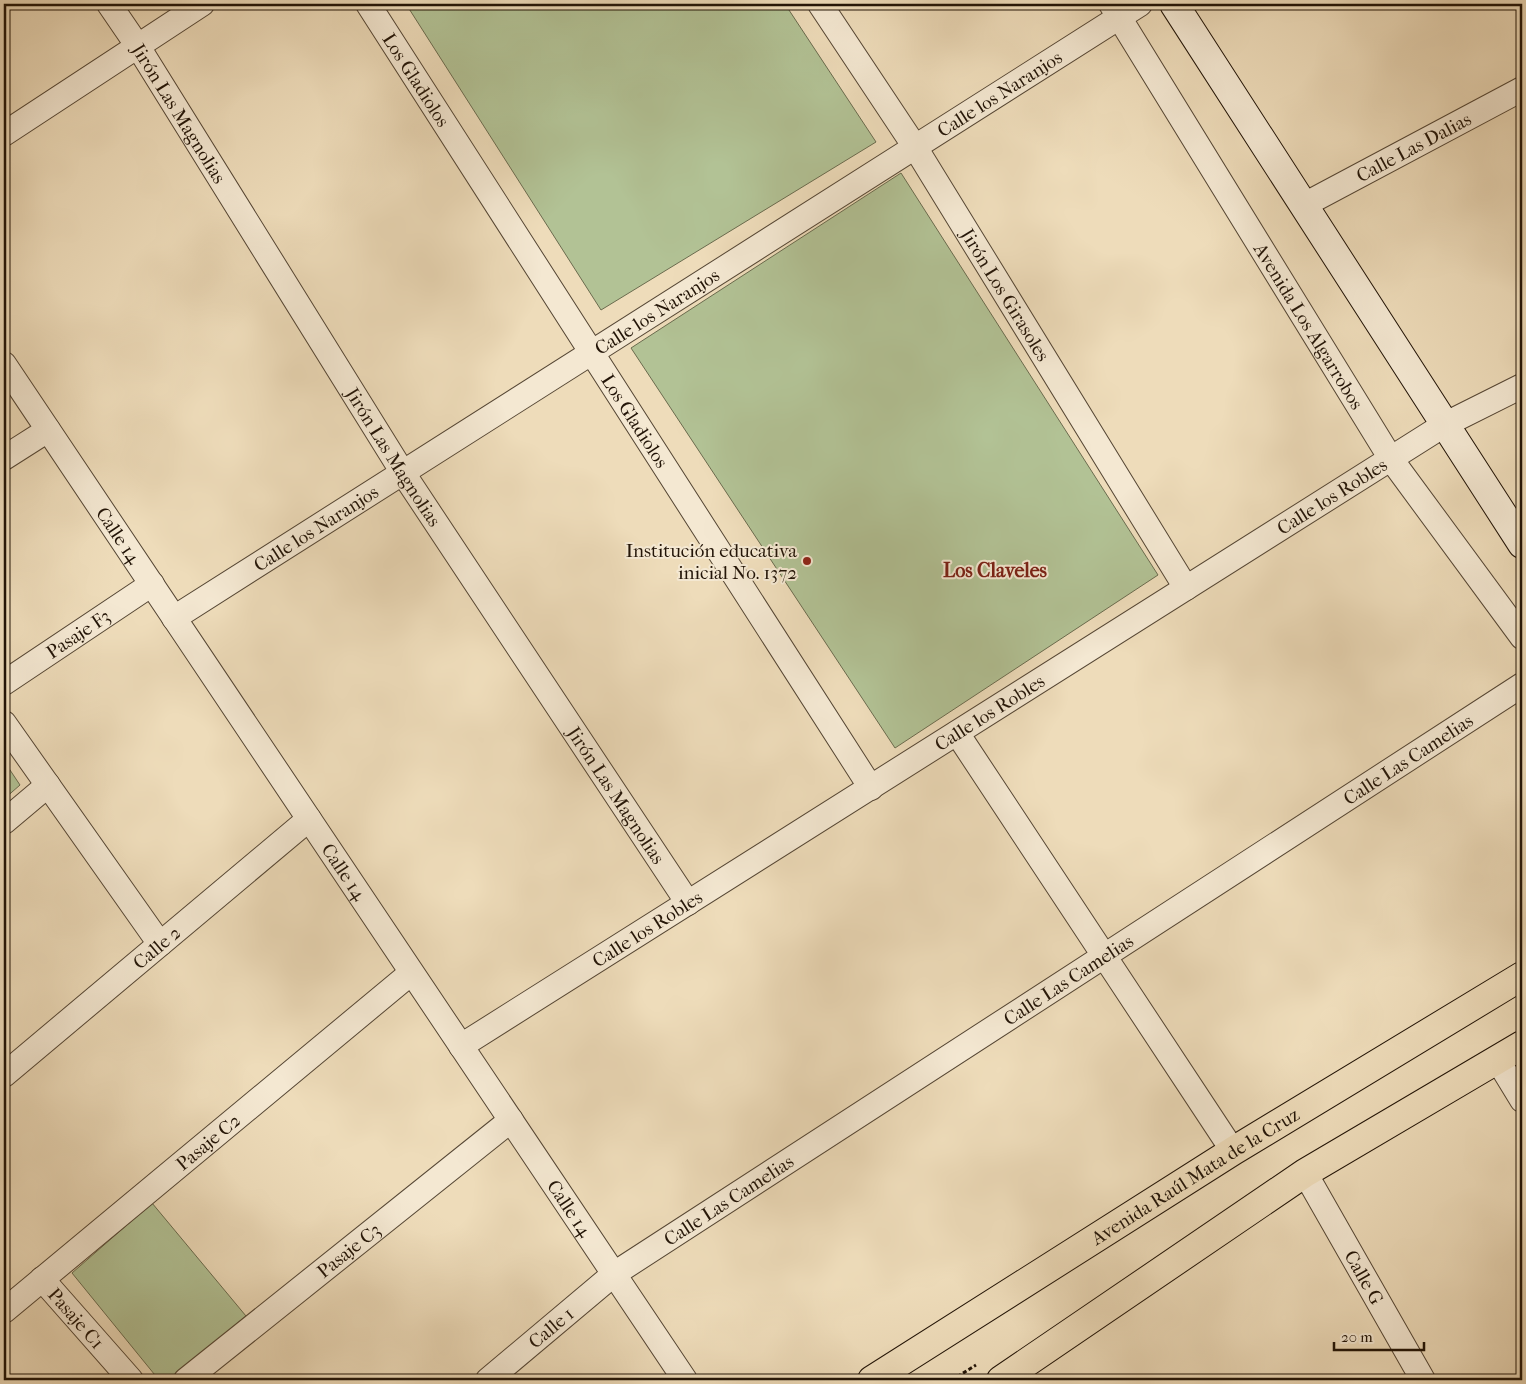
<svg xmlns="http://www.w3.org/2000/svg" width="1526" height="1384" viewBox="0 0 1526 1384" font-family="'IM FELL French Canon',serif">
<rect width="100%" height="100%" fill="#eedcba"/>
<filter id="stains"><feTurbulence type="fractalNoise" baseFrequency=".004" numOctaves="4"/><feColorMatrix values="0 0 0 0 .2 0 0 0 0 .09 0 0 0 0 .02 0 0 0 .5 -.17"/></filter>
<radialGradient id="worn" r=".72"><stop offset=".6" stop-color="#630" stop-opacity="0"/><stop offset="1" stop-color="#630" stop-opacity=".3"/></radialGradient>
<path fill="#b2c295" stroke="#6a6b4e" d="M406,4H785L876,142L601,310Z
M901,173L1158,575L895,748L631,348Z
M4,761L20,785L4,799Z
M152,1203L246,1316L170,1379L159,1380L72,1273Z"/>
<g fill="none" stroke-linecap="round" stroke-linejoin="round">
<defs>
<g id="street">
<path id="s1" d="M109,4L137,45L403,473L688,903"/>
<path id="s2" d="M368,4L871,788"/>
<path id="s3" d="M820,4L915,147L1186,588"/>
<path id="s4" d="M1111,4L1391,459L1522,637"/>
<path d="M4,134L202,4"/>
<path id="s5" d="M1304,205L1522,89"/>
<path id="s6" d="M4,364L685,1380"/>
<path d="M4,458L48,430"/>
<path id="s7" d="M174,618L1140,4"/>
<path id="s8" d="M4,683L152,584"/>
<path d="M4,723L160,944"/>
<path d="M957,733L1233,1151"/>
<path d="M4,822L48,785"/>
<path id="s9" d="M461,1046L1444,425L1522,386"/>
<path d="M1497,1059L1522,1100"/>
<path id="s10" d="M4,1075L309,819"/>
<path id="s11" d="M1305,1173L1423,1380"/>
<path id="s12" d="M42,1279L131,1380"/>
<path id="s13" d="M4,1311L411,973"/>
<path id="s14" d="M186,1380L511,1120"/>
<path id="s15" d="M488,1380L614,1274L1522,685"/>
</g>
<path id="secondary" d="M1174,4L1522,544"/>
<g id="primary">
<path id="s16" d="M872,1380L1233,1151L1522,976"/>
<path d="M1001,1380L1305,1173L1522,1045"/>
</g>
</defs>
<use href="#street" stroke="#554634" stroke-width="26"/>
<use href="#secondary" stroke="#221407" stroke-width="30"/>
<use href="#primary" stroke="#221407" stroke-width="30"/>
<path stroke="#221407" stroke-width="3" stroke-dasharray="4 2.5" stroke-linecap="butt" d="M952,1380L976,1365"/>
<use href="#street" stroke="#f4e8d2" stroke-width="24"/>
<use href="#secondary" stroke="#f4e8d2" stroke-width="28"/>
<use href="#primary" stroke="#eedcba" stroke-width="28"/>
</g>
<circle fill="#8f2418" stroke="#f4e8d2" stroke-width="2" cx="807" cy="561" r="5"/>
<g text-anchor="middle" stroke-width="4" stroke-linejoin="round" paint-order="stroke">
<g font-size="19" fill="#221407" stroke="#f4e8d2">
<text dy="7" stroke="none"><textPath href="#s2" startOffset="90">Los Gladiolos</textPath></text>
<text dy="7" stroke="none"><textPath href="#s7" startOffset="978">Calle los Naranjos</textPath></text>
<text dy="7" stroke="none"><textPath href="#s1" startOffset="130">Jirón Las Magnolias</textPath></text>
<text dy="7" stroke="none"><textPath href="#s5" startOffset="124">Calle Las Dalias</textPath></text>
<text dy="7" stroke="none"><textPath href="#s3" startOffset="345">Jirón Los Girasoles</textPath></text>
<text dy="7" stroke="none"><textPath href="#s7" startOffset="572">Calle los Naranjos</textPath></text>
<text dy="7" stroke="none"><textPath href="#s4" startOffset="378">Avenida Los Algarrobos</textPath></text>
<text dy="7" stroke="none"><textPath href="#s2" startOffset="495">Los Gladiolos</textPath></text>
<text dy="7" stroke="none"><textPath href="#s1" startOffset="535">Jirón Las Magnolias</textPath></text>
<text dy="7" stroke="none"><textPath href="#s9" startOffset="1030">Calle los Robles</textPath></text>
<text dy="7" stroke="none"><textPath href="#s7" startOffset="168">Calle los Naranjos</textPath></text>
<text dy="7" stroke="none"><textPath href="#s6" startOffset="206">Calle 14</textPath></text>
<text dy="7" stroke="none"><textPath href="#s8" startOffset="89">Pasaje F3</textPath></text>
<text dy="7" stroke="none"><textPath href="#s9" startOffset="625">Calle los Robles</textPath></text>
<text dy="7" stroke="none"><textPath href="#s15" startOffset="1111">Calle Las Camelias</textPath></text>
<text dy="7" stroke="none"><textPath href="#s1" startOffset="940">Jirón Las Magnolias</textPath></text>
<text dy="7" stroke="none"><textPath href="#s6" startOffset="611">Calle 14</textPath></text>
<text dy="7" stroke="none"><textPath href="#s9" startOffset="220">Calle los Robles</textPath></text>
<text dy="7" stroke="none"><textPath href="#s10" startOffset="199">Calle 2</textPath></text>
<text dy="7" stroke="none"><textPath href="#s15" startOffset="706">Calle Las Camelias</textPath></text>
<text dy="7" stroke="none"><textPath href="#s13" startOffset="265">Pasaje C2</textPath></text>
<text dy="7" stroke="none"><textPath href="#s16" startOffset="382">Avenida Raúl Mata de la Cruz</textPath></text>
<text dy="7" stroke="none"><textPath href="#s15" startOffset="301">Calle Las Camelias</textPath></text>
<text dy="7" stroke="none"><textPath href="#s6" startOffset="1016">Calle 14</textPath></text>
<text dy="7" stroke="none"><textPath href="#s14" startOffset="208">Pasaje C3</textPath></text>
<text dy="7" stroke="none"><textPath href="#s11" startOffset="120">Calle G</textPath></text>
<text dy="7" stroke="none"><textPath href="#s12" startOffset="52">Pasaje C1</textPath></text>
<text dy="7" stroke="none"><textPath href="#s15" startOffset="82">Calle 1</textPath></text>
</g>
<g font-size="19" fill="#221407" stroke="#f4e8d2" text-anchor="end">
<text x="797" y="557">Institución educativa<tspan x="797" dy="22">inicial No. 1372</tspan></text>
</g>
<g font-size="20" font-weight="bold" fill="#7a1f14" stroke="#f4e8d2">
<text x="995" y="577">Los Claveles</text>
</g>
</g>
<rect width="1526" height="1384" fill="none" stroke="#eedcba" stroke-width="20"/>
<rect x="5" y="5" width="1516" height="1374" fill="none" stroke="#221407" stroke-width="2.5"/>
<rect x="10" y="10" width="1506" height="1364" fill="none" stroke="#221407"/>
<path d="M1334 1342v8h90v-8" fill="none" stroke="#221407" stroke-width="2.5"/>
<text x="1341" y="1342" font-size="15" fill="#221407" stroke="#f4e8d2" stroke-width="4" paint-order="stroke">20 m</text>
<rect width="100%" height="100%" filter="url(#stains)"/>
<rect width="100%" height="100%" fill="url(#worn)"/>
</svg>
